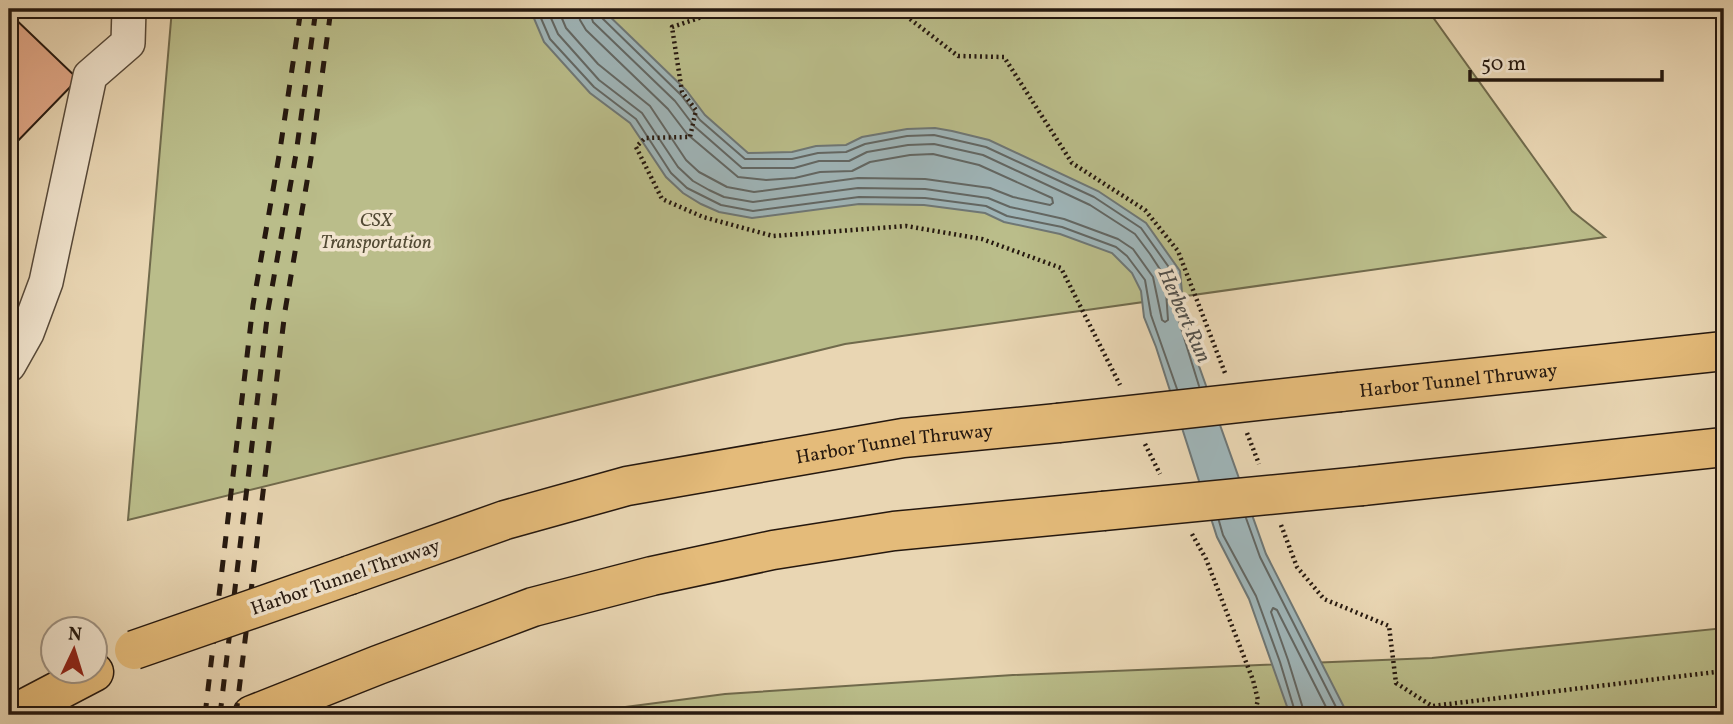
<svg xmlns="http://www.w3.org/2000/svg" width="1733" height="724" viewBox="0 0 1733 724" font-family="Vollkorn,serif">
<rect width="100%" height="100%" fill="#e9d6b3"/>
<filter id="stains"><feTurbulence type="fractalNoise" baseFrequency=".00286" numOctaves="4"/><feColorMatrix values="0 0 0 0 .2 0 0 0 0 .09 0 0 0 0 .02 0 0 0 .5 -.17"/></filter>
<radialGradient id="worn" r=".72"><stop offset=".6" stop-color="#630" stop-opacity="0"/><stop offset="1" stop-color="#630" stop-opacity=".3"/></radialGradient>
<path fill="#babd8a" stroke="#706a4c" stroke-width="2" d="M172,9H1427L1572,211L1605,237L845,344L128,520Z
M1724,628V715H593L610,709L725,694L1013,675L1432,658Z"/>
<path fill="#9fb6ba" stroke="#6e7776" stroke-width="2" d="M530,9H602L686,90L705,115L748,153L792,152L816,146L846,145L862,137L907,129L935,128L952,131L989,140L1098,191L1146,223L1180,271L1184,314L1194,352L1266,554L1348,715H1290L1249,599L1217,537L1156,347L1144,317L1141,291L1132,273L1112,253L1060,234L1004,222L985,213L924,205L859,204L752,218L719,212L701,204L683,193L666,177L630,123L590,93L544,42Z"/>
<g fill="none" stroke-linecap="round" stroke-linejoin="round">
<path stroke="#626764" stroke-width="2" d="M537,9L550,39L594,87L636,119L671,173L687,188L721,205L753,211L859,197L925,198L986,206L1007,216L1062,227L1116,247L1127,256L1145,280L1151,315L1177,389
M547,9L558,34L599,80L642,113L678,167L693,181L709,190L724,197L753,202L858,188L925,189L988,198L1010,207L1064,219L1118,239L1133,249L1153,277L1162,320L1165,322L1168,320L1165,277L1150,254L1135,234L1090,205L983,155L934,144L908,145L867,152L849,161H819L794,168H742L694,126L675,101L593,22L589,9
M558,9L566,28L598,64L650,106L686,160L699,172L727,187L754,192L858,178L925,179L990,188L1013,197L1050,205L1053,203L1052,198L979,165L933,154L910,155L870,162L852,171L820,172L795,178L766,180L738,177L687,134L668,109L586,30L580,20L578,9
M598,9L600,16L681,95L700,120L745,159H792L818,153L846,152L865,144L907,136L934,135L986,147L1094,197L1141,228L1173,273L1177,315L1199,386
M1246,518L1260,557L1340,715
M1219,521L1223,535L1256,596L1280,662L1296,715
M1305,715L1288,660L1271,612L1273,608L1277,610L1330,715"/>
</g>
<path fill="#e3a989" stroke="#25180f" stroke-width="2" d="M9,13L78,79L9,150Z"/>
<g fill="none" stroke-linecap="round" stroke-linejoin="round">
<defs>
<path id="minor" d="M9,365L27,333L46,282L90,76L128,43L129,9"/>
<g id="highway">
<path id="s1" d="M1340,392L1724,351"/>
<path d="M1362,486L1724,447"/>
<path id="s2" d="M350,575L505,520L627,486L903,438L1058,423"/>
<path d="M12,715L94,672"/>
<path d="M252,715L378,665L533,607L652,576L773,550L894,531L1103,511"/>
</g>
</defs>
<use href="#minor" stroke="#564838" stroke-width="36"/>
<use href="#highway" stroke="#25180f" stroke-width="41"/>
<path stroke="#25180f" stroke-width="4.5" stroke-dasharray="2 3.5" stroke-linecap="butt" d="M726,9L672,27L682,92L696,110L690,137L645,138L636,147L662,199L703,217L773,236L906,226L982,239L1061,268L1120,385
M897,9L958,56L1004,57L1072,163L1145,210L1178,251L1225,373
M1247,433L1259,464
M1145,444L1160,474
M1281,525L1297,567L1324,599L1389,626L1396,683L1432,706L1724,671
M1192,534L1206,559L1253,680L1258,700L1254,715"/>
<use href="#minor" stroke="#f1e4ce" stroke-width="33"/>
<use href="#highway" stroke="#e4bb7a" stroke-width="38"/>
<path stroke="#25180f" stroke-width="5" stroke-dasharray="12 12" stroke-linecap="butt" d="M205,715L253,305L280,150L301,9
M220,715L268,310L296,154L316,9
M236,715L285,311L311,158L331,9"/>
<defs>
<path id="highway-bridge" d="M1058,423L1340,392
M1103,511L1362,486
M134,650L350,575"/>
</defs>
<use href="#highway-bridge" stroke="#25180f" stroke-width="41" stroke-linecap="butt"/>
<use href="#highway-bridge" stroke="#e4bb7a" stroke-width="38"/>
</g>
<g text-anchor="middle" stroke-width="7" stroke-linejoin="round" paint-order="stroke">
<g font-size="19" font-style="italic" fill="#524a34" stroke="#f1e4ce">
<text x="376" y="226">CSX<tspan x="376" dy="22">Transportation</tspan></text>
</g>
<g font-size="19" fill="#25180f" stroke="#f1e4ce">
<text dy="7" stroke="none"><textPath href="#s1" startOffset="119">Harbor Tunnel Thruway</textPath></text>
<text dy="7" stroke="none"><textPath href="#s2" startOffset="562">Harbor Tunnel Thruway</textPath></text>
<text transform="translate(345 576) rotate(-19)" y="7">Harbor Tunnel Thruway</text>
</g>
<g font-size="21" font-style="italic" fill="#504f4b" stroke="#f1e4ce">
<text transform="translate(1185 315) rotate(66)" y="7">Herbert Run</text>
</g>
</g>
<rect width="1733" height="724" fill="none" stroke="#e9d6b3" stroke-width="35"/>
<rect x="10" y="10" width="1712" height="703" fill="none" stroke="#25180f" stroke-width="3.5"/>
<rect x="18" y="18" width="1698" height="689" fill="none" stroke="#25180f" stroke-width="2"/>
<g transform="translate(74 650) rotate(4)"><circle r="33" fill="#f1e4ce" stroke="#9f9282" stroke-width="2"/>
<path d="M0-5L12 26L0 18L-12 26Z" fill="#8f2418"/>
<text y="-10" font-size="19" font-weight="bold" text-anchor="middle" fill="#25180f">N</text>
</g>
<path d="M1470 70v10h192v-10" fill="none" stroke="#25180f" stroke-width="3.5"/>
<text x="1481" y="70" font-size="21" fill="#25180f" stroke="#f1e4ce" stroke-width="5" paint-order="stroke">50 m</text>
<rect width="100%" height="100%" filter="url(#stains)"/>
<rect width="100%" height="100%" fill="url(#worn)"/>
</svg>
